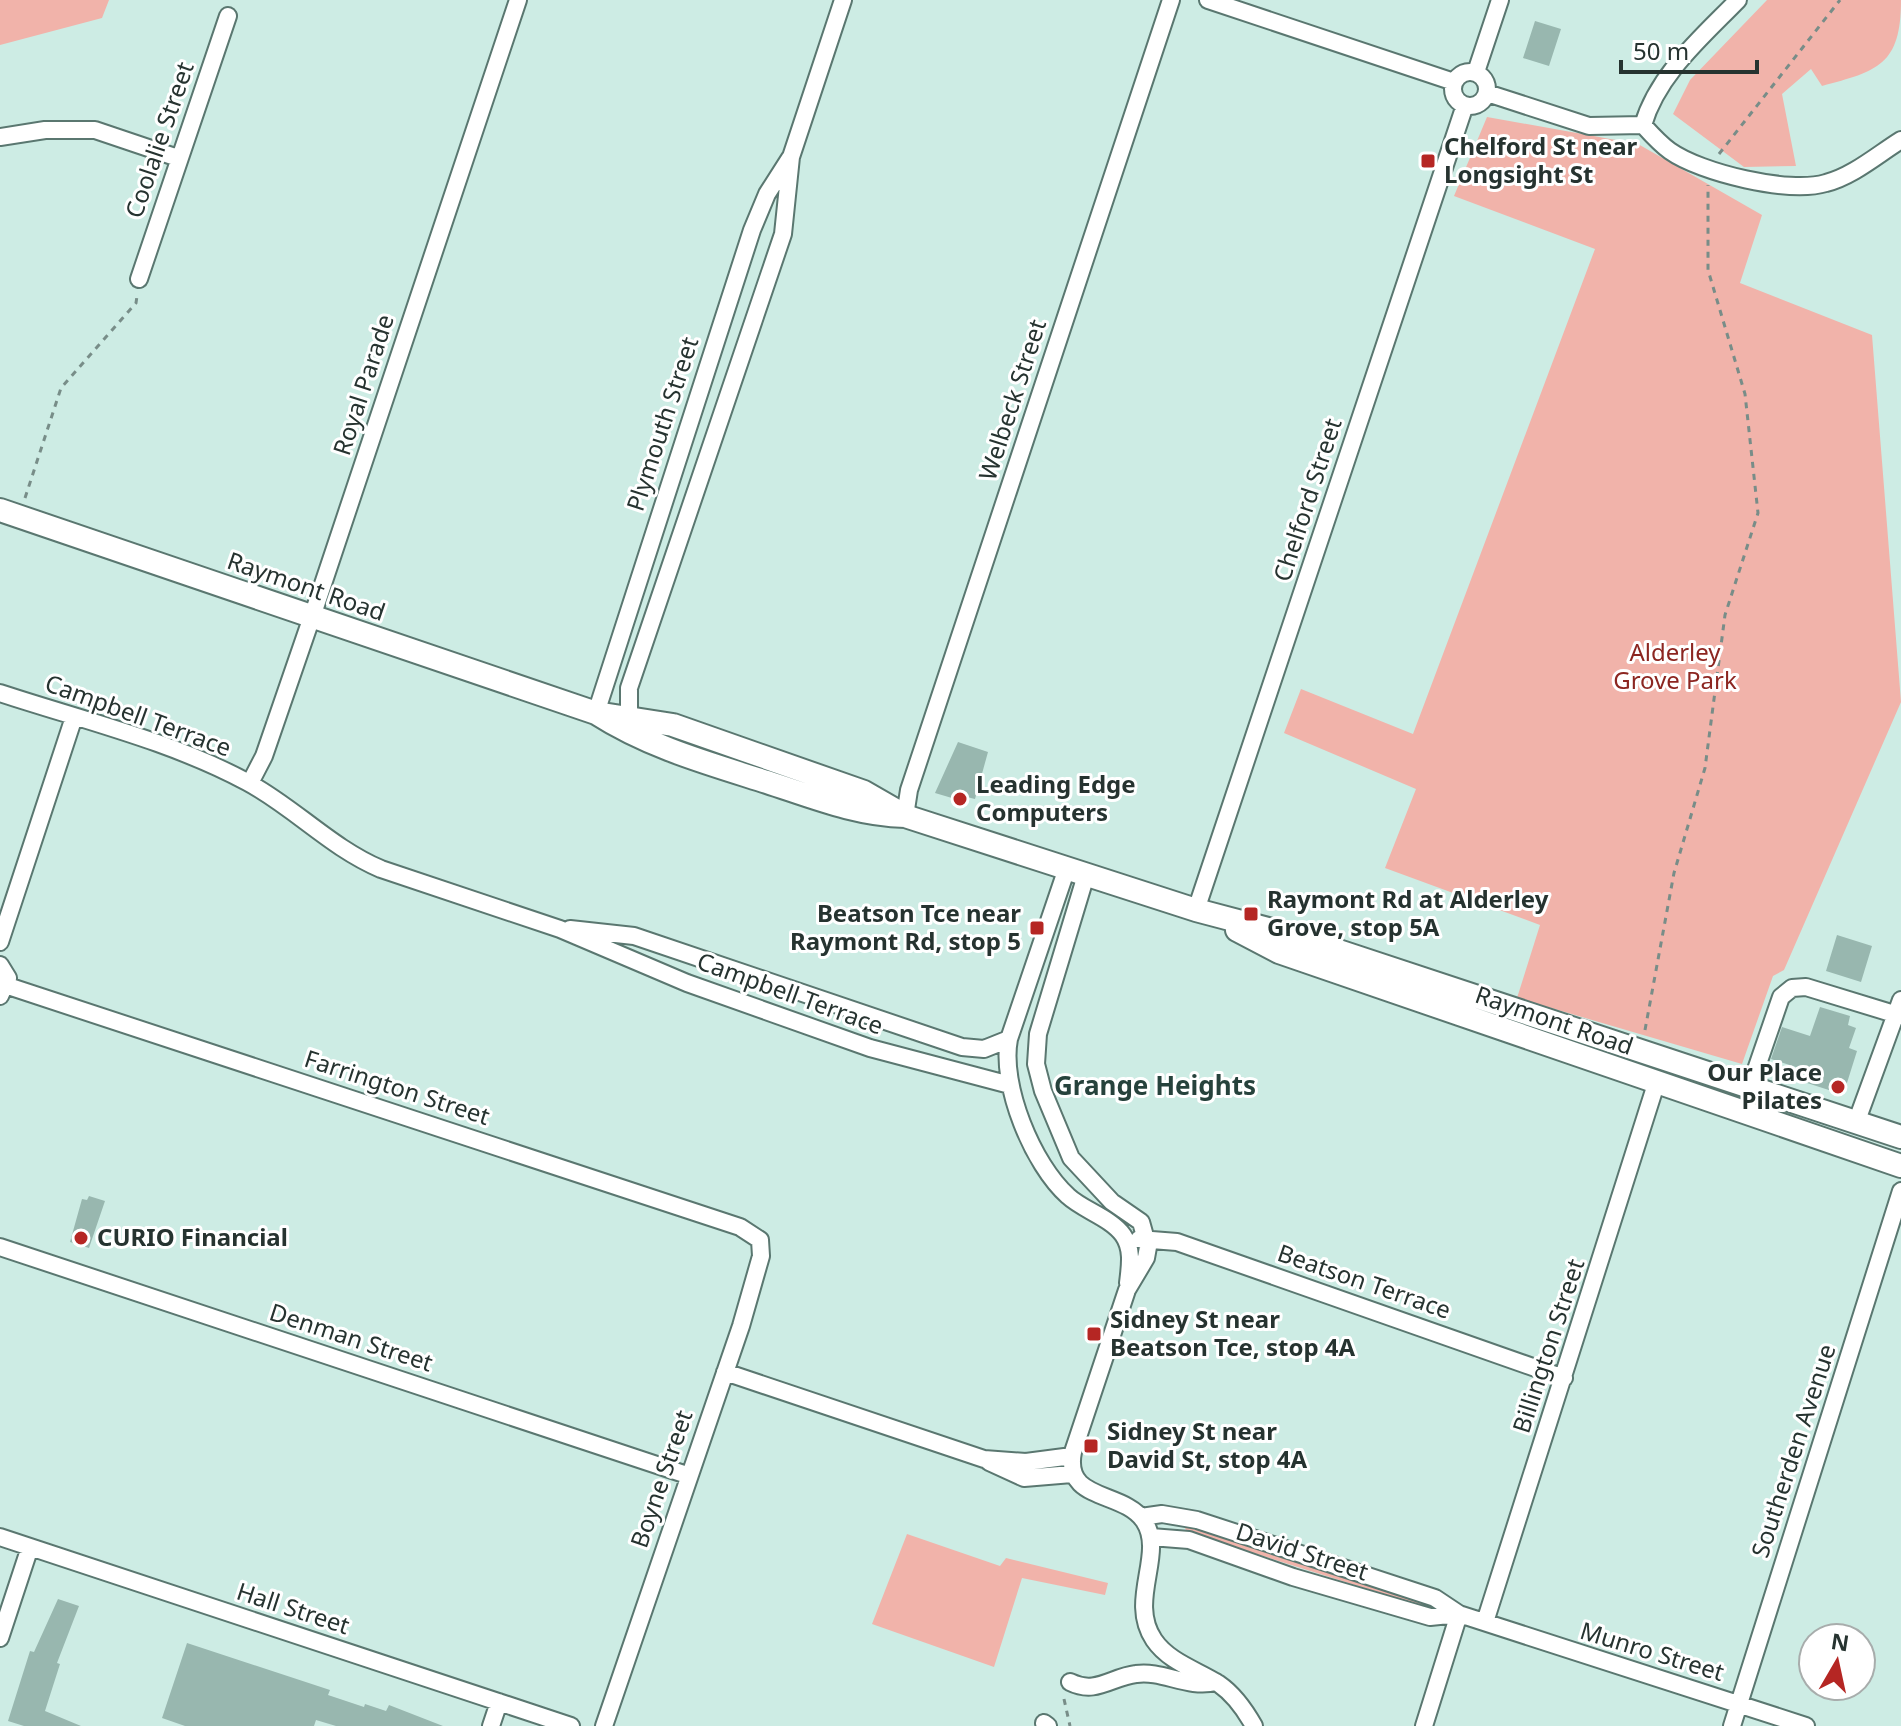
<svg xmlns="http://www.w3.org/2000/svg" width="1901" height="1726" viewBox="0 0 1901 1726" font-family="'Noto Sans',sans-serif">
<rect width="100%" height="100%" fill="#cdece4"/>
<path fill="#f1b3aa" d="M0,0H109L102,18L0,45Z
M1767,0H1901C1901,65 1878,71 1822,86L1811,69L1782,94L1796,166L1744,167L1673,114L1690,80Z
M1487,117L1638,144L1762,215L1740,283L1872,335L1901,702L1784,970L1773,976L1742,1064L1517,998L1540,925L1385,868L1416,789L1284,733L1301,689L1413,734L1595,249L1454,196Z
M1189,1525L1432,1605L1431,1609L1187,1532L1185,1528Z
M907,1534L1000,1566L1006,1558L1108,1583L1105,1595L1022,1578L994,1667L872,1624Z"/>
<path fill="#98b7af" d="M1535,21L1561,29L1549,66L1523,58Z
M958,742L988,752L975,799L963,796L962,801L935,793Z
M1837,935L1872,946L1861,982L1826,971Z
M1820,1007L1850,1016L1848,1025L1856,1028L1849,1048L1857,1051L1846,1086L1835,1092L1804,1082L1808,1071L1771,1059L1782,1027L1810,1036Z
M89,1196L105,1201L89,1248L70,1242L82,1199L87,1200Z
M58,1599L79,1606L57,1663L60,1664L45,1711L81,1726H24L8,1721L30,1651L34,1652Z
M187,1643L330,1690L328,1695L364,1707L365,1704L386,1711L389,1705L443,1726H336L316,1720L314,1726H185L162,1718Z"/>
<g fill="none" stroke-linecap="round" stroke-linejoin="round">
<defs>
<path id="street" d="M1208,0L1454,82
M1453 89a17 17 0 1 1 34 0a17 17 0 1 1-34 0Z
M1476,72L1500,0
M1487,93L1589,126L1643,125
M1643,125C1652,135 1660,144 1670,151C1701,173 1789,194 1826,183C1853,176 1877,155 1901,140
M1643,125C1658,74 1702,37 1738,0
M0,137L45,130H95L178,158
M139,279L228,16
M0,693C82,720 171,741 247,782C294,807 331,848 381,869L560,929L687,983L870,1048L1010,1085
M596,713L752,230L767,194L790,158
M629,716V688L783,234L791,157L843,0
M250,783L264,756L317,602L518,0
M905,816L909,790L1171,0
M1067,868L1009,1039C1000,1085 1033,1165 1068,1196C1083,1210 1111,1218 1123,1235C1133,1249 1130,1266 1128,1283
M1086,875L1038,1034L1036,1064L1043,1091L1071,1158L1112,1202L1141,1222L1148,1247L1146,1258L1127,1290L1073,1452C1063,1502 1123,1490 1144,1521C1166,1554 1127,1600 1154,1640C1169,1662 1197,1670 1219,1684C1235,1695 1245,1710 1254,1726
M1196,910L1465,105
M570,929L634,936L962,1047L984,1049L1009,1039
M0,942L74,717
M0,965L8,978L0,996
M8,986L740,1227L760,1240L761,1256L741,1326L604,1726
M1750,1087L1781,997L1792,988L1806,987L1901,1016
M1856,1123L1901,1000
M1139,1239L1177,1242L1564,1378
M0,1247L687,1475
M725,1372L984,1459L1026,1462L1072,1456
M989,1462L1024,1478L1072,1474
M1141,1517L1162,1514L1197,1520L1435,1598L1459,1614L1806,1726
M0,1537L571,1726
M1151,1537L1189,1540L1293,1577L1430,1617L1459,1614
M1485,1622L1656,1084
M0,1638L30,1547
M1070,1682C1096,1695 1111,1677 1136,1674C1163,1670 1187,1689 1216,1682
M1044,1723L1048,1726
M491,1726L499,1702
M1424,1726L1459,1614
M1732,1726L1901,1191"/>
<path id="secondary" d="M0,510L596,713L673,725L864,792L904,815
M596,713C649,747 707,763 767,782C813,797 857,815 905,816L1196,910L1287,934L1901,1137
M1237,930L1279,952L1901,1166"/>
</defs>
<use href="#street" stroke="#5a7770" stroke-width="20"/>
<use href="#secondary" stroke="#5a7770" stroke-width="26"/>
<path stroke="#788d88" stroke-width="3" stroke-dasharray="6 6" stroke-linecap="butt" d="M1719,154L1840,0
M25,498L61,388L136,303L137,296
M1645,1030L1674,873L1705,768L1725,615L1758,513L1745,394L1708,270V185
M1064,1699L1070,1726"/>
<use href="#street" stroke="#fff" stroke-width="16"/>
<use href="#secondary" stroke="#fff" stroke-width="22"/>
</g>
<g fill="#b52623" stroke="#fff" stroke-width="3">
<rect x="1420" y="153" width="16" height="16" rx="4"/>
<circle cx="960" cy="799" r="8"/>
<rect x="1243" y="906" width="16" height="16" rx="4"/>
<rect x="1029" y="920" width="16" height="16" rx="4"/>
<circle cx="1838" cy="1087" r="8"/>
<circle cx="81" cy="1238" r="8"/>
<rect x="1086" y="1326" width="16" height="16" rx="4"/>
<rect x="1083" y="1438" width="16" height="16" rx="4"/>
</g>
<g text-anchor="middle" stroke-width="6" stroke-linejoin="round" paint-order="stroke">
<g font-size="24" fill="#263330" stroke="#fff">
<text transform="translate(160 140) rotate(-71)" y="8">Coolalie Street</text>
<text transform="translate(364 385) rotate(-72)" y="8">Royal Parade</text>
<text transform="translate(1013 400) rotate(-72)" y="8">Welbeck Street</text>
<text transform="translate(663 424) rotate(-72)" y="8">Plymouth Street</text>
<text transform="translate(1308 500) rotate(-72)" y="8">Chelford Street</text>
<text transform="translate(306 587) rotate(19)" y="8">Raymont Road</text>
<text transform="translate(138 716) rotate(20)" y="8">Campbell Terrace</text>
<text transform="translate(790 994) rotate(20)" y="8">Campbell Terrace</text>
<text transform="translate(1554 1021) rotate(19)" y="8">Raymont Road</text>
<text transform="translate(397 1088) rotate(18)" y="8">Farrington Street</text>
<text transform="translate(1364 1282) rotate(19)" y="8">Beatson Terrace</text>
<text transform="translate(351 1338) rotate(18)" y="8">Denman Street</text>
<text transform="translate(1549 1346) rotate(-72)" y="8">Billington Street</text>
<text transform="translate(1794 1451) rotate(-72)" y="8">Southerden Avenue</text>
<text transform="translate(662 1479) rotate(-71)" y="8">Boyne Street</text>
<text transform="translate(1302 1552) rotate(18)" y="8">David Street</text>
<text transform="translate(293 1609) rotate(18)" y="8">Hall Street</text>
<text transform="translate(1652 1652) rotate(17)" y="8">Munro Street</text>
</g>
<g font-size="24" font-weight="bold" fill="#263330" stroke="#fff" text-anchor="start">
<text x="1444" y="155">Chelford St near<tspan x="1444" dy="28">Longsight St</tspan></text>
<text x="976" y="793">Leading Edge<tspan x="976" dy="28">Computers</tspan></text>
<text x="1267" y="908">Raymont Rd at Alderley<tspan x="1267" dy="28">Grove, stop 5A</tspan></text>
<text x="1021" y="922" text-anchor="end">Beatson Tce near<tspan x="1021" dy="28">Raymont Rd, stop 5</tspan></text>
<text x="1822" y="1081" text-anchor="end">Our Place<tspan x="1822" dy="28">Pilates</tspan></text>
<text x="97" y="1246">CURIO Financial</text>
<text x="1110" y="1328">Sidney St near<tspan x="1110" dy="28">Beatson Tce, stop 4A</tspan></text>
<text x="1107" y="1440">Sidney St near<tspan x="1107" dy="28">David St, stop 4A</tspan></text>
</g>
<g font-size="24" fill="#8c2621" stroke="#fff">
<text x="1675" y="661">Alderley<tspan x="1675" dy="28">Grove Park</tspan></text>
</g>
<g font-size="26" font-weight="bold" fill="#26423c" stroke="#fff">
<text x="1155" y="1095">Grange Heights</text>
</g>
</g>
<g transform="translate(1837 1662) rotate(9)"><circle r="38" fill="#ffffff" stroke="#a8adac" stroke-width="2"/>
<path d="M0-6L14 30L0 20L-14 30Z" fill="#b52623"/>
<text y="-12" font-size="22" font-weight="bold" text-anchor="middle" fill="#263330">N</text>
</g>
<path d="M1621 60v12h136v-12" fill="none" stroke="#263330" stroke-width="4"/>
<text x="1633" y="60" font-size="24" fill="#263330" stroke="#ffffff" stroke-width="6" paint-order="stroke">50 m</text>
</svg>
